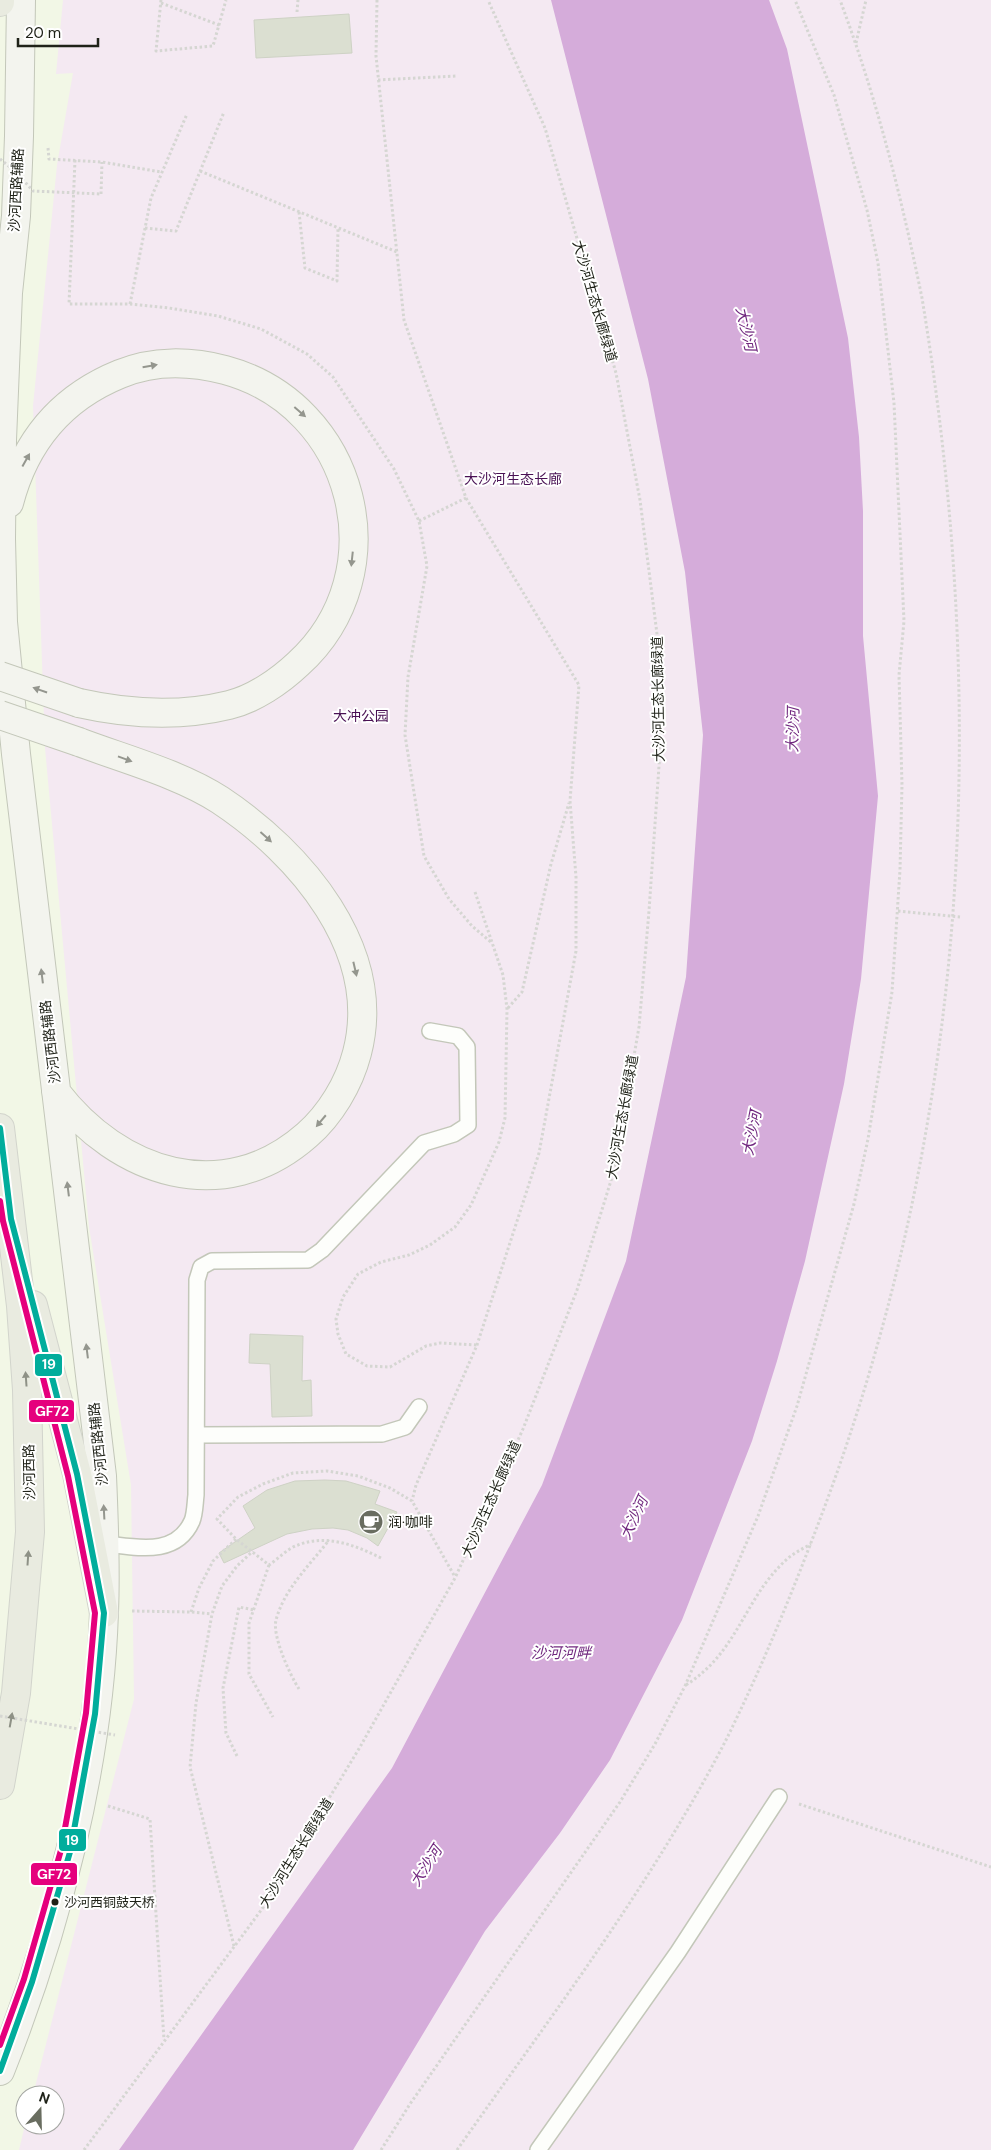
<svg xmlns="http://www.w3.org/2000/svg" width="991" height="2150" viewBox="0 0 991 2150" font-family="'DM Sans','Noto Sans SC',sans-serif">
<rect width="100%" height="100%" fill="#f2f7e6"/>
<path fill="#f4e9f2" d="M63,0H991V2150H19L25,2125H55V2095H33L134,1699L131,1485L89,1227L45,748L33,406L57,165L73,73L56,74Z"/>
<path fill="#d5acda" d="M551,0H769L787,49L848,338L859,437L863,511V636L878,796L861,979L844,1084L805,1261L777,1361L752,1441L682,1620L610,1760L560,1833L485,1931L353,2150H119L392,1768L542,1485L626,1261L686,977L703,735L685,572L648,379Z"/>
<path fill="#dbdfd1" stroke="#ced2c5" d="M349,14L352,53L256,58L254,20Z
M250,1334L303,1336L302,1381L311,1380L312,1416L272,1417L270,1364L249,1363Z
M325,1480L346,1481L380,1491L375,1504L397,1512L378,1546L367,1538L348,1530L333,1528L312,1529L287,1534L224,1563L219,1553L255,1528L243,1506L267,1490L295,1481Z"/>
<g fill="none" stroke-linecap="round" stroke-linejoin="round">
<defs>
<path id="service" d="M197,1435L382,1434L405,1427L419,1407
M106,1544C136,1547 176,1557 192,1521C195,1514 195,1503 196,1495L197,1280L201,1267L212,1261L308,1260L322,1250L424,1143L454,1134L468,1125L467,1047L458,1036L430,1031
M538,2150L678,1952L779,1797"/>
<path id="secondary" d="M9,503C25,441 61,398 120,374C153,360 191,361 225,370C355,405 399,572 298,664C280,681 254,699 229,705C180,717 128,714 79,703
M56,1092C118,1173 223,1209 307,1135C330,1115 349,1084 357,1053C384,950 300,853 220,800C180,774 124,759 79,742
M0,2071C57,1928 99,1766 104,1612C106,1566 104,1521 102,1476L16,754L3,622L1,539L2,440L8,293L16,216L19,136L21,0"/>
<path id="primary" d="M0,2V0
M0,1128L21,1306L27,1390L30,1532L16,1693L0,1785
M33,1305L77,1474L104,1613"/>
</defs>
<use href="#service" stroke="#c3c7b9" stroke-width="18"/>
<use href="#secondary" stroke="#c3c7b9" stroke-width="30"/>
<use href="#primary" stroke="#d2d4cc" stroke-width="30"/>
<path stroke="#d5d6d2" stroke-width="3" stroke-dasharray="2.5 2.5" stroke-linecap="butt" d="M161,0L156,51L213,46L226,0
M377,0L376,56L404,320L466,498L579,685L570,801L576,877V951L539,1153L477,1345L416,1485L412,1501
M161,3L219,25
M297,12L298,0
M856,43L866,0
M378,80L457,76
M48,148L49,159L102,162L161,172
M75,160L69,304H130L169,308L218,316L261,329L307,354L333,377L394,469L419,521L427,566L408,677L405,735L424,856L449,899L472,926L492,943
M200,171L397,252
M101,194L102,162
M299,212L305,268L337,281L338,228
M145,228L176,231L224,112
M130,304L151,198L187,114
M419,521L466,498
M475,892L503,975L507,1009L505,1118L499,1142L471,1205L455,1227L430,1245L409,1255L381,1262L358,1274L343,1297L336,1319L338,1334L346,1354L367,1366L390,1367L426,1346L440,1343L477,1345
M898,911L960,917
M508,1008L522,992L551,864L569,803
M381,1558C355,1545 327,1534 298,1545C288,1548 278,1559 269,1565L236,1539L217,1519L238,1497L263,1484L293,1473L327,1471L358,1476L390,1488L412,1501L455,1577
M269,1565L249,1623V1674L273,1717
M132,1611L191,1612L212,1614
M191,1612L199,1588L213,1561L236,1539
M686,1685C738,1652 744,1599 785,1561C792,1554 802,1549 811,1544
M299,1689C290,1675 272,1636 276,1620C284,1589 310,1565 329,1540
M237,1756L226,1733L223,1688L239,1607L254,1610
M799,1804L991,1867
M108,1806L150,1819L164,2040
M234,1946L190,1767L196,1703L212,1614L222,1586L237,1566L253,1551
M84,2150L262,1909L360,1747L455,1578L523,1429L577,1290L614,1171L639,1027L649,911L661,737L657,634L640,500L616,373L545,128L488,0
M381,2150L410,2104L620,1802L655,1744L685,1686L758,1516L797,1406L854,1204L868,1139L892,992L900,870L902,785L899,675L904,621L894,403L878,263L867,210L834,95L795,0
M457,2150C551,2016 652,1884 727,1738C761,1669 790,1598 817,1527C969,1130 991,715 922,298C901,195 877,99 840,0"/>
<use href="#service" stroke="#fdfefb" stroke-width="15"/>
<use href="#secondary" stroke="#f3f4ee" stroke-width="28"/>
<use href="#primary" stroke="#e9ebe0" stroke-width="28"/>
<defs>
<path id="secondary-bridge" d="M0,676L79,703
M0,715L79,742"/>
</defs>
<use href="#secondary-bridge" stroke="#c3c7b9" stroke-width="30" stroke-linecap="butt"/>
<path stroke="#d5d6d2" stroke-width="3" stroke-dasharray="2.5 2.5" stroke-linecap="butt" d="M0,159L16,172L33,191L101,194
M0,1716L115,1735"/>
<use href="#secondary-bridge" stroke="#f3f4ee" stroke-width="28"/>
<defs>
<path id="bus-1" d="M0,1128L11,1219L77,1474L104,1613L95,1714L70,1852L32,1982L0,2071"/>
<path id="bus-2" d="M0,1201L3,1221L68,1476L95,1613L86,1713L61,1850L24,1979L0,2045"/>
</defs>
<use href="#bus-1" stroke="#fff" stroke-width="10"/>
<use href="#bus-2" stroke="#fff" stroke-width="10"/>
<use href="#bus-1" stroke="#01ad9c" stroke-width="6"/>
<use href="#bus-2" stroke="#e5007d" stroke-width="6"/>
</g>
<defs><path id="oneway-solid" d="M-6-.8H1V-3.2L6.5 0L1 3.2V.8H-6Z" transform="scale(1.25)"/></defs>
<g fill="#94968e">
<use href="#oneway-solid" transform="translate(150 366) rotate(-10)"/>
<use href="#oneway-solid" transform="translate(300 412) rotate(41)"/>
<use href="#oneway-solid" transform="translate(26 460) rotate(-61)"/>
<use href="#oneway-solid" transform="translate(352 559) rotate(96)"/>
<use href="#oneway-solid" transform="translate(40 690) rotate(-161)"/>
<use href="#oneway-solid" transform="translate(125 759) rotate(20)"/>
<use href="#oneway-solid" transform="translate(266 837) rotate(42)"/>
<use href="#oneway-solid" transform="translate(355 969) rotate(77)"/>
<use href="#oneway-solid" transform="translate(42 976) rotate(-97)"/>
<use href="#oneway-solid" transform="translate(321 1121) rotate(130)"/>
<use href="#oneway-solid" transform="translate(68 1189) rotate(-97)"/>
<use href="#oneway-solid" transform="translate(87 1351) rotate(-97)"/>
<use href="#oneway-solid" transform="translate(104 1512) rotate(-93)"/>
</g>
<g fill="#8e9186">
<use href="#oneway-solid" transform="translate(26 1379) rotate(-94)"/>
<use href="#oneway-solid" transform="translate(28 1558) rotate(-86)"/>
<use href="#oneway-solid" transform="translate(11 1720) rotate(-80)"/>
</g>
<defs>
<symbol id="cafe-disc" viewBox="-11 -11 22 22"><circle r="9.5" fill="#696d60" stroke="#fff"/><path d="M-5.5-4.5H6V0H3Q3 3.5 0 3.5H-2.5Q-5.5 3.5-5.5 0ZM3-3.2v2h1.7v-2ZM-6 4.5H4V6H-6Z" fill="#fff"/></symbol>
</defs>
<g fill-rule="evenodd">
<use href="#cafe-disc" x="357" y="1508" width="28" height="28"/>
</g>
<circle fill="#1f2218" stroke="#fff" stroke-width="2" cx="55" cy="1902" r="4.5"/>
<g text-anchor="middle" stroke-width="4" stroke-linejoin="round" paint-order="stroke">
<g font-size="13" fill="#1f2218" stroke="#fff" text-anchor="start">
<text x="64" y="1907">沙河西铜鼓天桥</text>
</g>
<g font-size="14" fill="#1f2218" stroke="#fff">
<text transform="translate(16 190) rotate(-87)" y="5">沙河西路辅路</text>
<text transform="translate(595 301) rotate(74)" y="5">大沙河生态长廊绿道</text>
<text transform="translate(658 699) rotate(-91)" y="5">大沙河生态长廊绿道</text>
<text transform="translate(50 1042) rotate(-97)" y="5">沙河西路辅路</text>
<text transform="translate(622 1117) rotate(-80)" y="5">大沙河生态长廊绿道</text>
<text transform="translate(98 1444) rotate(-96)" y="5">沙河西路辅路</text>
<text transform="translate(29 1472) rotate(-91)" y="5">沙河西路</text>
<text transform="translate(491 1499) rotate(-66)" y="5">大沙河生态长廊绿道</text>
<text transform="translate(296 1853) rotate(-58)" y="5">大沙河生态长廊绿道</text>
</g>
<g font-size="14" fill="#491154" stroke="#fff">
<text x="513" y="484">大沙河生态长廊</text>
<text x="361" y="721">大冲公园</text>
</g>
<g font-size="14" fill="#1f2218" stroke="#fff" text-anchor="start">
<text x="388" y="1527">润·咖啡</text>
</g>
<g font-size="15" font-style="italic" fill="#71287f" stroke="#fff">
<text transform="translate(746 329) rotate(77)" y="5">大沙河</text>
<text transform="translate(793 730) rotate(-89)" y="5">大沙河</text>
<text transform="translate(752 1133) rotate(-79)" y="5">大沙河</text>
<text transform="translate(634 1518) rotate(-65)" y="5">大沙河</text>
<text x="561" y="1658">沙河河畔</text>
<text transform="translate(426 1866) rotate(-57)" y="5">大沙河</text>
</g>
</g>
<g stroke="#fff" stroke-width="2">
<rect x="34" y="1353" width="29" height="24" rx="5" fill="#01ad9c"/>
<rect x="28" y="1399" width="47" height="24" rx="5" fill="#e5007d"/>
<rect x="58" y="1828" width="29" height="24" rx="5" fill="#01ad9c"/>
<rect x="30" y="1862" width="48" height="24" rx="5" fill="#e5007d"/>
</g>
<g font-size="14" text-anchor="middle" font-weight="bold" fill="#fff">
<text x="49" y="1369">19</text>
<text x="52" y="1416">GF72</text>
<text x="72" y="1845">19</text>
<text x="54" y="1879">GF72</text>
</g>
<g transform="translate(40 2110) rotate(20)"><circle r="24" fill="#ffffff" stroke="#a5a7a3"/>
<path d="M0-4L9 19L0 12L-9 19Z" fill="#696d60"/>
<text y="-8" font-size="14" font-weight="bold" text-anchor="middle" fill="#1f2218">N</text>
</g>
<path d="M18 38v8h80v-8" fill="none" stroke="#1f2218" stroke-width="2.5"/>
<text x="25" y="38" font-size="15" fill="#1f2218" stroke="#ffffff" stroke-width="4" paint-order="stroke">20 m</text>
</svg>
